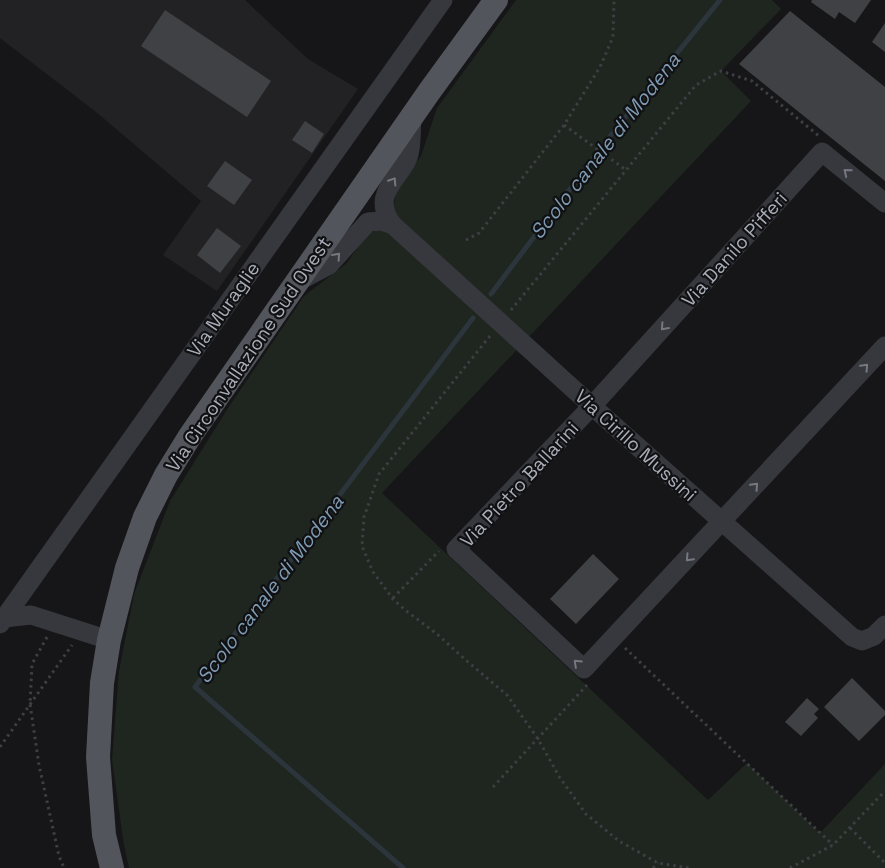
<svg xmlns="http://www.w3.org/2000/svg" width="885" height="868" viewBox="0 0 885 868" font-family="'Space Grotesk',sans-serif">
<rect width="100%" height="100%" fill="#161618"/>
<path fill="#222225" d="M0,0H245L308,59L358,89L217,291L163,255L201,201L96,112L0,38Z"/>
<path fill="#1e261f" d="M516,0H772L781,9L721,71L751,101L382,493L708,800L747,763L820,833L885,764V868H129L124,845L112,760L119,671L134,594L170,501L228,408L304,296L347,263L367,233L383,229L393,208L397,188L421,156L437,108Z"/>
<g fill="none" stroke-linecap="round" stroke-linejoin="round">
<path stroke="#2c353c" stroke-width="5" d="M491,294L607,140L720,0
M403,868L195,687L473,318"/>
</g>
<path fill="#404145" d="M812,0H871L855,23L839,12L835,19L811,2Z
M165,10L271,81L247,117L141,46Z
M790,11L885,87V181L739,64Z
M885,23V52L872,42Z
M305,121L324,134L312,153L292,140Z
M225,161L252,180L234,205L207,186Z
M217,228L241,246L220,273L197,255Z
M593,554L619,579L576,624L550,599Z
M852,678L885,711V715L859,741L824,707Z
M807,698L819,709L814,714L818,718L801,736L785,722Z"/>
<g fill="none" stroke-linecap="round" stroke-linejoin="round">
<path stroke="#3d3f44" stroke-width="3" stroke-dasharray="2.5 4" stroke-linecap="butt" d="M564,125L626,170
M466,240L479,233L564,125L600,67L613,37L614,0
M511,310L696,85L721,71L752,81L819,136
M490,336L379,474L364,517L362,546L373,572L393,599L405,610L437,634L468,662L507,695L538,739L560,778L586,814L619,841L658,863L689,868
M393,598L439,551
M47,637L32,664L30,704L39,765L59,856L64,868
M625,648L833,845
M0,747L72,645
M493,787L587,685
M850,828L885,863
M653,868L658,863
M790,868L833,845L885,791"/>
<path stroke="#37383d" stroke-width="19" d="M412,117C411,128 412,151 407,160C395,183 371,197 393,225L592,406L852,637L862,641L874,636L885,625
M885,203L822,152L592,406L456,549L584,669L885,346
M297,282L329,265L368,222L382,221L393,225
M4,618L31,615L109,640
M0,624L443,0"/>
<path stroke="#53555c" stroke-width="24" d="M112,868L104,835L98,757L102,683L109,640L127,568L145,517L166,475L190,436L429,92L496,0"/>
</g>
<defs><path id="oneway-chevron" d="M-2-3.5L2.5 0L-2 3.5" fill="none" stroke-width="1.6" stroke-linecap="round" stroke-linejoin="round" transform="scale(1.25)"/></defs>
<g stroke="#757881">
<use href="#oneway-chevron" transform="translate(847 172) rotate(-141)"/>
<use href="#oneway-chevron" transform="translate(393 181) rotate(-57)"/>
<use href="#oneway-chevron" transform="translate(337 256) rotate(-48)"/>
<use href="#oneway-chevron" transform="translate(664 327) rotate(132)"/>
<use href="#oneway-chevron" transform="translate(865 367) rotate(-47)"/>
<use href="#oneway-chevron" transform="translate(755 486) rotate(-47)"/>
<use href="#oneway-chevron" transform="translate(689 558) rotate(133)"/>
<use href="#oneway-chevron" transform="translate(577 663) rotate(-137)"/>
</g>
<g text-anchor="middle" stroke-width="4.5" stroke-linejoin="round" paint-order="stroke">
<g font-size="19" fill="#a8adb8" stroke="#111113">
<text transform="translate(734 249) rotate(-48)" y="7">Via Danilo Pifferi</text>
<text transform="translate(223 309) rotate(-55)" y="7">Via Muraglie</text>
<text transform="translate(248 354) rotate(-56)" y="7">Via Circonvallazione Sud Ovest</text>
<text transform="translate(636 445) rotate(42)" y="7">Via Cirillo Mussini</text>
<text transform="translate(519 484) rotate(-47)" y="7">Via Pietro Ballarini</text>
</g>
<g font-size="20" font-style="italic" fill="#7f9bb3" stroke="#111113">
<text transform="translate(605 146) rotate(-52)" y="7">Scolo canale di Modena</text>
<text transform="translate(270 589) rotate(-53)" y="7">Scolo canale di Modena</text>
</g>
</g>
</svg>
